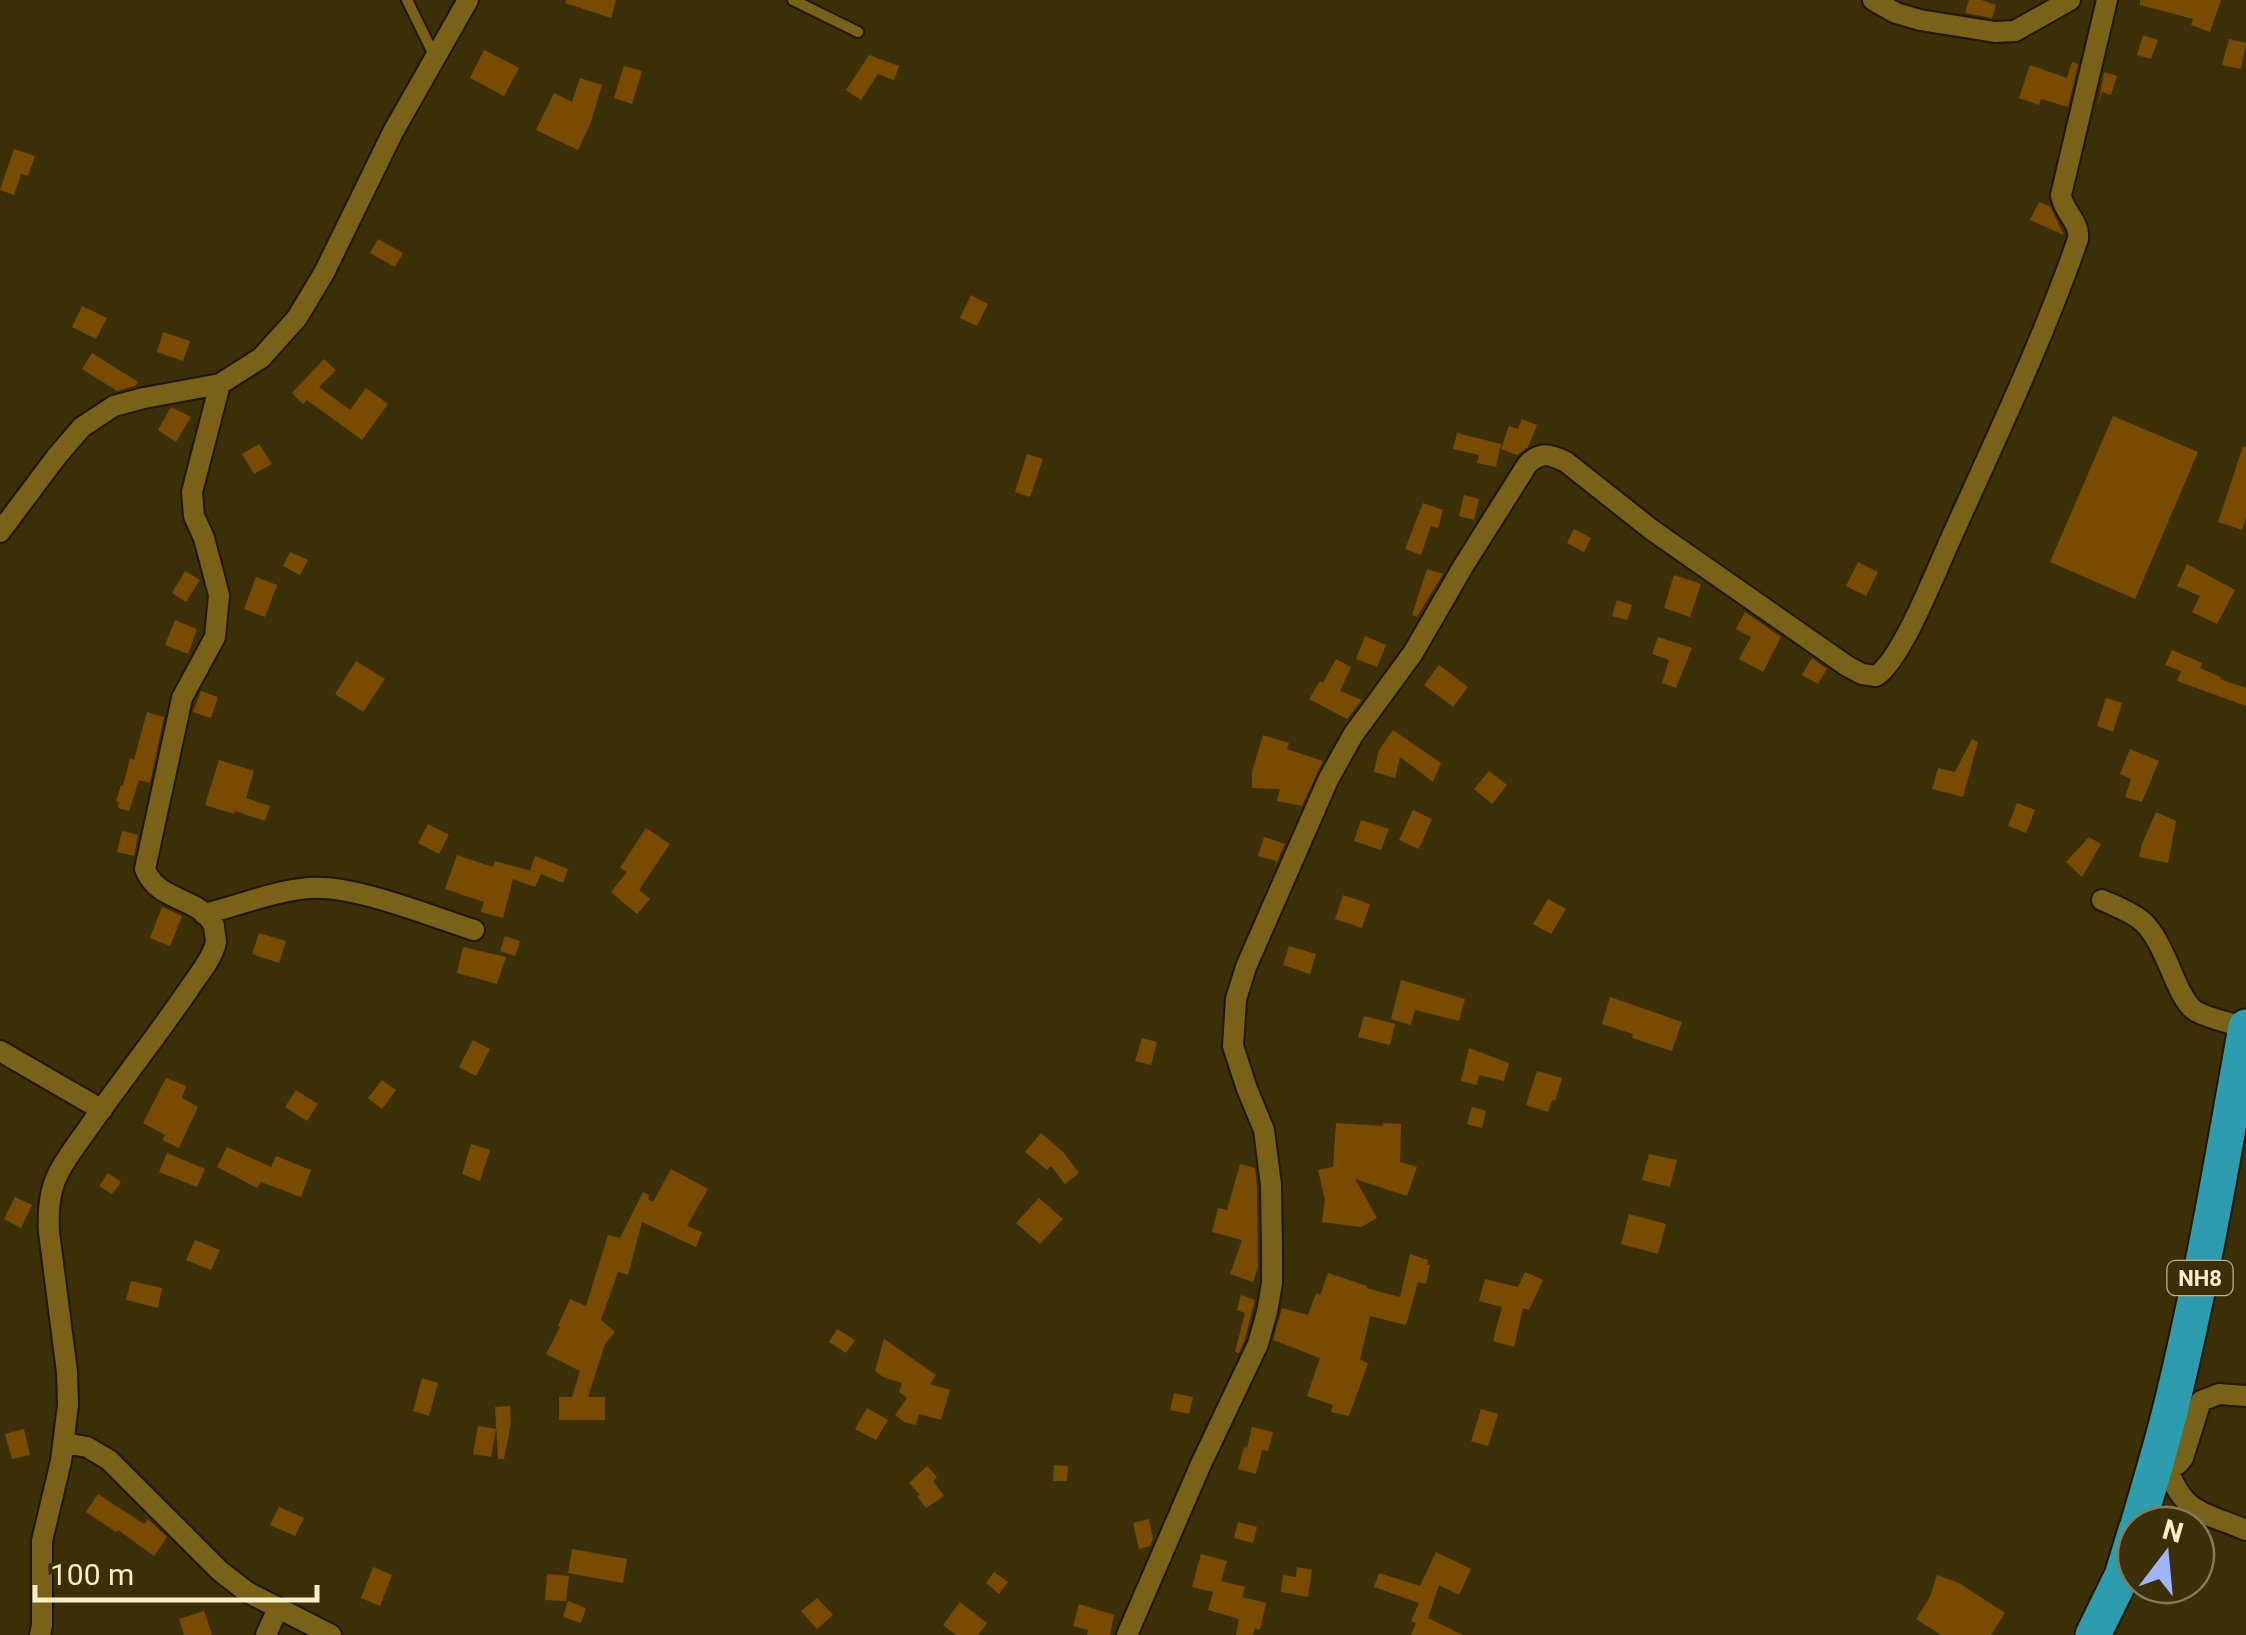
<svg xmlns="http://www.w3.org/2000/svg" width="2246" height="1635" viewBox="0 0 2246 1635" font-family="Roboto,sans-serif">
<rect width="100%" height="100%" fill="#3b2f08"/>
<path fill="#784b00" d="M566,0H616L611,18L565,3Z
M1969,0H1981L1996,5L1992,18L1965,13Z
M2140,0H2221L2210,32L2191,25L2193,19L2140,5Z
M2143,35L2158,40L2151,59L2137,55Z
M2229,39L2246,43L2241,69L2222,65Z
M484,50L519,68L504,96L470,78Z
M869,55L899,66L894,80L878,74L861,100L846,90Z
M2072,62L2078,64L2068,107L2041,99L2039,105L2019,98L2030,65L2067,78Z
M624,66L642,71L632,104L614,98Z
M2104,72L2117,76L2111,95L2102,92L2098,105Z
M580,78L602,85L590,125L578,150L536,130L554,93L572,102Z
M14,149L35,156L28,176L21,174L14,195L0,190Z
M2039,202L2050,206L2064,235L2030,220Z
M378,239L403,253L395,267L370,253Z
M971,295L988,304L977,326L960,318Z
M82,306L107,318L96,339L72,327Z
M163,332L190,341L183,361L157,352Z
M92,353L138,382L135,386L117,391L82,369Z
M324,359L336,370L319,387L350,410L366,388L388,404L362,440L307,400L303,404L292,393Z
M171,407L191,417L176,442L158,430Z
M2113,416L2198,452L2135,599L2050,562Z
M1522,419L1537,425L1528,447L1517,455L1501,449L1509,426L1518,429Z
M1457,433L1501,444L1496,467L1477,463L1479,455L1453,449Z
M259,444L272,464L254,474L242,454Z
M2243,446L2246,447V517L2242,530L2218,522Z
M1027,454L1043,459L1030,497L1015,492Z
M1464,495L1479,499L1474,520L1459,516Z
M1423,503L1443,510L1438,528L1431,526L1421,555L1405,549Z
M1574,529L1591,538L1584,552L1567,543Z
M290,552L308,560L300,575L283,566Z
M1858,562L1878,572L1866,596L1846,586Z
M2187,564L2235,590L2217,624L2192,612L2200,596L2177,586Z
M1427,569L1443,574L1417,617L1412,615Z
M185,571L200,580L186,602L172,593Z
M1674,575L1701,584L1690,617L1664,608Z
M256,577L277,585L265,617L244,609Z
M1617,600L1632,605L1627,620L1612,616Z
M1745,612L1781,637L1763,672L1739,659L1751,637L1736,629Z
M175,620L197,629L188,654L165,645Z
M1365,636L1386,645L1377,667L1356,659Z
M1658,637L1692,648L1676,688L1662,683L1669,660L1652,654Z
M2172,650L2202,663L2200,668L2221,677L2220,679L2246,688V706L2177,681L2181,671L2165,665Z
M1812,658L1827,669L1818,684L1802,675Z
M1336,659L1351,667L1340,691L1362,700L1347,719L1309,699L1320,681L1323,683Z
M356,661L385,679L363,712L335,694Z
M1439,665L1468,687L1453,707L1424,685Z
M201,691L218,697L211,718L193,712Z
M2106,698L2122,703L2113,732L2097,726Z
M147,712L164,717L150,783L139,780L129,811L118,808L119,802L116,801L121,785L123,786L130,758L134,760Z
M1393,730L1441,763L1433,782L1400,757L1395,778L1374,772L1379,750Z
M1263,735L1289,743L1287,749L1323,761L1302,806L1277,801L1280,789L1252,788V772Z
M1972,739L1978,742L1963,797L1932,789L1938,768L1955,772Z
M2130,749L2159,761L2142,802L2125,797L2131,779L2120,774Z
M219,760L254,771L246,798L270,806L265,821L235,811L234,814L205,805Z
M1489,771L1507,785L1492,804L1474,789Z
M2017,803L2035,810L2026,833L2008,826Z
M1413,810L1432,819L1419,849L1399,840Z
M2156,812L2176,821L2168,863L2139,857L2142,844Z
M1361,820L1389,829L1381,850L1354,841Z
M428,824L449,835L439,854L418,843Z
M646,828L670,844L639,890L650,899L637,914L611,892L627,872L620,868Z
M122,831L138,835L134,856L117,852Z
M1264,837L1285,844L1275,866L1276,861L1258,856Z
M2089,837L2101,844L2082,877L2066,862Z
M457,855L493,867L495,861L535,872L530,870L535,856L568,869L563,883L541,874L535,887L513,879L503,918L481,912L484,902L445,889Z
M1343,895L1370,904L1362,928L1335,919Z
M1548,899L1566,909L1551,934L1533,924Z
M162,907L182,916L170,946L150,938Z
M259,933L286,941L279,963L252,954Z
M505,936L520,941L515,956L500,951Z
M1289,946L1316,954L1310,974L1283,965Z
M463,947L506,957L497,984L457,973Z
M1401,980L1465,999L1459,1021L1415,1010L1411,1025L1391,1019Z
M1610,997L1682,1022L1672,1051L1632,1038L1633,1034L1602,1024Z
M1364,1016L1395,1024L1390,1045L1358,1037Z
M1142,1038L1157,1042L1151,1065L1135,1061Z
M473,1040L490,1049L476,1076L459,1067Z
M1469,1048L1509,1063L1504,1081L1479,1075L1477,1085L1461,1081Z
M1537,1071L1562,1078L1555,1101L1552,1100L1548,1112L1526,1105Z
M166,1078L186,1086L182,1098L198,1107L179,1148L162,1140L165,1135L143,1123Z
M382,1080L396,1090L382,1109L368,1098Z
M296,1090L318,1104L307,1121L285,1107Z
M1472,1107L1486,1111L1482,1128L1467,1124Z
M1336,1123L1383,1126V1123L1401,1124L1400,1162L1417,1167L1407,1196L1355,1179L1377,1218L1361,1227L1322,1222L1325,1200L1318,1170L1333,1167Z
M1041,1133L1063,1152L1079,1173L1065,1184L1051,1166L1047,1170L1025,1152Z
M471,1144L490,1150L480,1181L462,1174Z
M227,1147L271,1167L276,1156L311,1170L301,1197L261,1182L257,1188L217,1167Z
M167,1153L205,1169L197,1187L159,1172Z
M1649,1154L1677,1160L1670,1187L1642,1180Z
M1240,1164L1255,1168L1257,1186L1258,1267L1253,1282L1230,1274L1242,1240L1212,1232L1218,1208L1227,1210Z
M671,1169L708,1189L687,1226L702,1232L696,1247L642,1222L628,1275L618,1272L601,1320L615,1332L605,1344L588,1397H605V1420H559V1397H572L580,1371L546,1354L560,1327L558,1326L570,1299L586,1306L608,1235L620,1238L643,1192L649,1195L648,1199L653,1202Z
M108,1173L121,1182L112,1194L99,1186Z
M15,1197L32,1205L21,1228L4,1219Z
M1039,1198L1063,1219L1040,1244L1016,1223Z
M1629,1214L1666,1224L1658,1254L1621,1244Z
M195,1240L220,1250L211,1270L186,1260Z
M1410,1254L1428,1260L1427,1265H1430L1426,1284L1418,1282L1406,1325L1370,1316L1360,1360L1368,1363L1349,1416L1331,1412L1333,1405L1307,1396L1320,1358L1273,1340L1282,1308L1308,1315L1316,1293L1320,1295L1328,1273L1367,1286L1366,1288L1400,1297Z
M1525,1272L1543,1280L1529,1310L1523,1308L1514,1347L1493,1341L1502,1307L1479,1301L1485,1279L1518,1287Z
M131,1281L162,1288L158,1308L126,1300Z
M1241,1295L1255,1300L1245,1339L1239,1353L1235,1352L1245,1313L1237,1310Z
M837,1329L855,1340L846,1353L829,1342Z
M884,1339L936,1375L930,1384L950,1390L941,1420L919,1414L916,1425L904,1422L895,1415L907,1398L899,1392L902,1383L883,1377L875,1371Z
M422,1378L438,1383L429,1416L413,1411Z
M1174,1393L1193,1397L1189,1414L1170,1410Z
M510,1406L511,1423L504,1459H498L495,1407Z
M867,1408L888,1420L876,1440L855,1429Z
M1481,1409L1498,1414L1488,1446L1471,1441Z
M478,1426L496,1429L491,1457L473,1454Z
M1252,1427L1273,1432L1268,1451L1262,1450L1256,1474L1238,1469L1244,1447L1247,1448Z
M24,1429L30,1455L12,1459L5,1434Z
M1054,1465L1068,1466L1067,1481H1053Z
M927,1466L937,1477L933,1481L944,1496L926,1508L917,1496L920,1495L909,1483Z
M98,1494L144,1524L148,1519L167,1537L154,1556L118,1530L116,1532L86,1512Z
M279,1507L304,1518L295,1536L270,1525Z
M1149,1519L1153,1539L1150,1546L1139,1549L1133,1523Z
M1238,1522L1257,1527L1253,1543L1234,1538Z
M572,1549L627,1559L623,1583L568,1573Z
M1436,1552L1471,1569L1459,1595L1439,1585L1428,1618L1463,1635H1411L1416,1623L1411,1621L1419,1603L1374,1587L1379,1573L1420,1586Z
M1201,1554L1227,1561L1221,1581L1245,1587L1242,1597L1266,1603L1260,1630L1255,1628L1253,1635H1236L1239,1619L1208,1610L1213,1592L1192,1587Z
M373,1567L392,1575L380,1606L361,1598Z
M1297,1567L1312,1570L1308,1597L1281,1592L1283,1575L1296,1577Z
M994,1572L1008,1582L999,1594L986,1583Z
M547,1574L569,1576L566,1601L545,1600Z
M1937,1575L1959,1583L2005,1613L1991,1635H1941L1916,1619L1930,1597Z
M817,1598L833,1615L817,1629L801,1611Z
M568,1601L586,1608L581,1623L563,1617Z
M960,1602L987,1623L978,1635H956L943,1625Z
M1079,1604L1114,1615L1110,1635H1087L1088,1630L1073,1626Z
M204,1611L212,1635H184L179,1619Z"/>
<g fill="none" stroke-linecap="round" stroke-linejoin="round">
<defs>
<path id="lane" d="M407,0L435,57
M793,0L858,32"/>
<path id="street" d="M1873,0L1896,13L1920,20L1995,32L2015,31L2070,0
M0,532L57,456L82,427L114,406L144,398L220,384L261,358L297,318L324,273L393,132L468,0
M2102,900C2115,906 2132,912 2143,922C2166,943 2176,997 2194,1010C2206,1018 2231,1023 2246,1028
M204,914C238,906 273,891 309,888C353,884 430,916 474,930
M0,1051L102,1110
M65,1443L87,1447L109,1460L220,1571L247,1592L331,1635
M2155,1466C2167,1469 2175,1470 2183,1458L2201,1401L2219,1394L2246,1396
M2168,1469C2183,1514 2206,1513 2246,1530
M40,1635L42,1625V1541L61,1461L68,1405L67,1372L49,1232C48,1211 49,1191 59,1172C67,1156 79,1142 89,1127C122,1080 157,1036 189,989C198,975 213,958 216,942C216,941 214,927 214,926C200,896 158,903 145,869L182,698L215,637L219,595L204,538L194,516L192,492L220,384
M266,1635L278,1608
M1127,1635L1201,1464L1258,1344L1267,1312L1272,1283V1252L1271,1185L1264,1130L1247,1089L1233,1046L1236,999L1246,967L1328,780L1353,735L1413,653L1464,565L1527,465C1540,451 1550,454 1566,462L1652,530L1847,666L1862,674L1876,676C1902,660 1937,568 1952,536C1996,438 2043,340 2078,239C2080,221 2063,212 2061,195L2107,0"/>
<path id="highway" d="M2138,1525C2150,1483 2163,1441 2173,1399C2203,1276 2224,1151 2246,1027
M2093,1635L2122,1576L2136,1530"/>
</defs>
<use href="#lane" stroke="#1f1703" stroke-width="14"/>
<use href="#street" stroke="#1f1703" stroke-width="24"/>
<use href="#highway" stroke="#1f1703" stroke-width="39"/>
<use href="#lane" stroke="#796217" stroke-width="10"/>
<use href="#street" stroke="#796217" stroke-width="20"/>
<use href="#highway" stroke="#2d9cae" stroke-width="35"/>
</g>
<g text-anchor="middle" stroke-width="9" stroke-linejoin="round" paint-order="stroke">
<rect fill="#3b2f08" stroke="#c0b490" stroke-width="2.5" x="2167.5" y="1261" width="65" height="34" rx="8"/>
<g font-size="22" font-weight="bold" fill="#f9edca">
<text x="2200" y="1286">NH8</text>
</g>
</g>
<g transform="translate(2166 1555) rotate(16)"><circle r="48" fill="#3b2f08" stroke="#877b56" stroke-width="2.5"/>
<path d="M0-8L18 38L0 25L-18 38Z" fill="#9eb4fd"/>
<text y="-15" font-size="28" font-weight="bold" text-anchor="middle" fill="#f9edca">N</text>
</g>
<path d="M35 1585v15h282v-15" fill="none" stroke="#f9edca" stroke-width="5"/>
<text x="50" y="1585" font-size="30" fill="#f9edca" stroke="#3b2f08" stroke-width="8" paint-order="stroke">100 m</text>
</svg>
